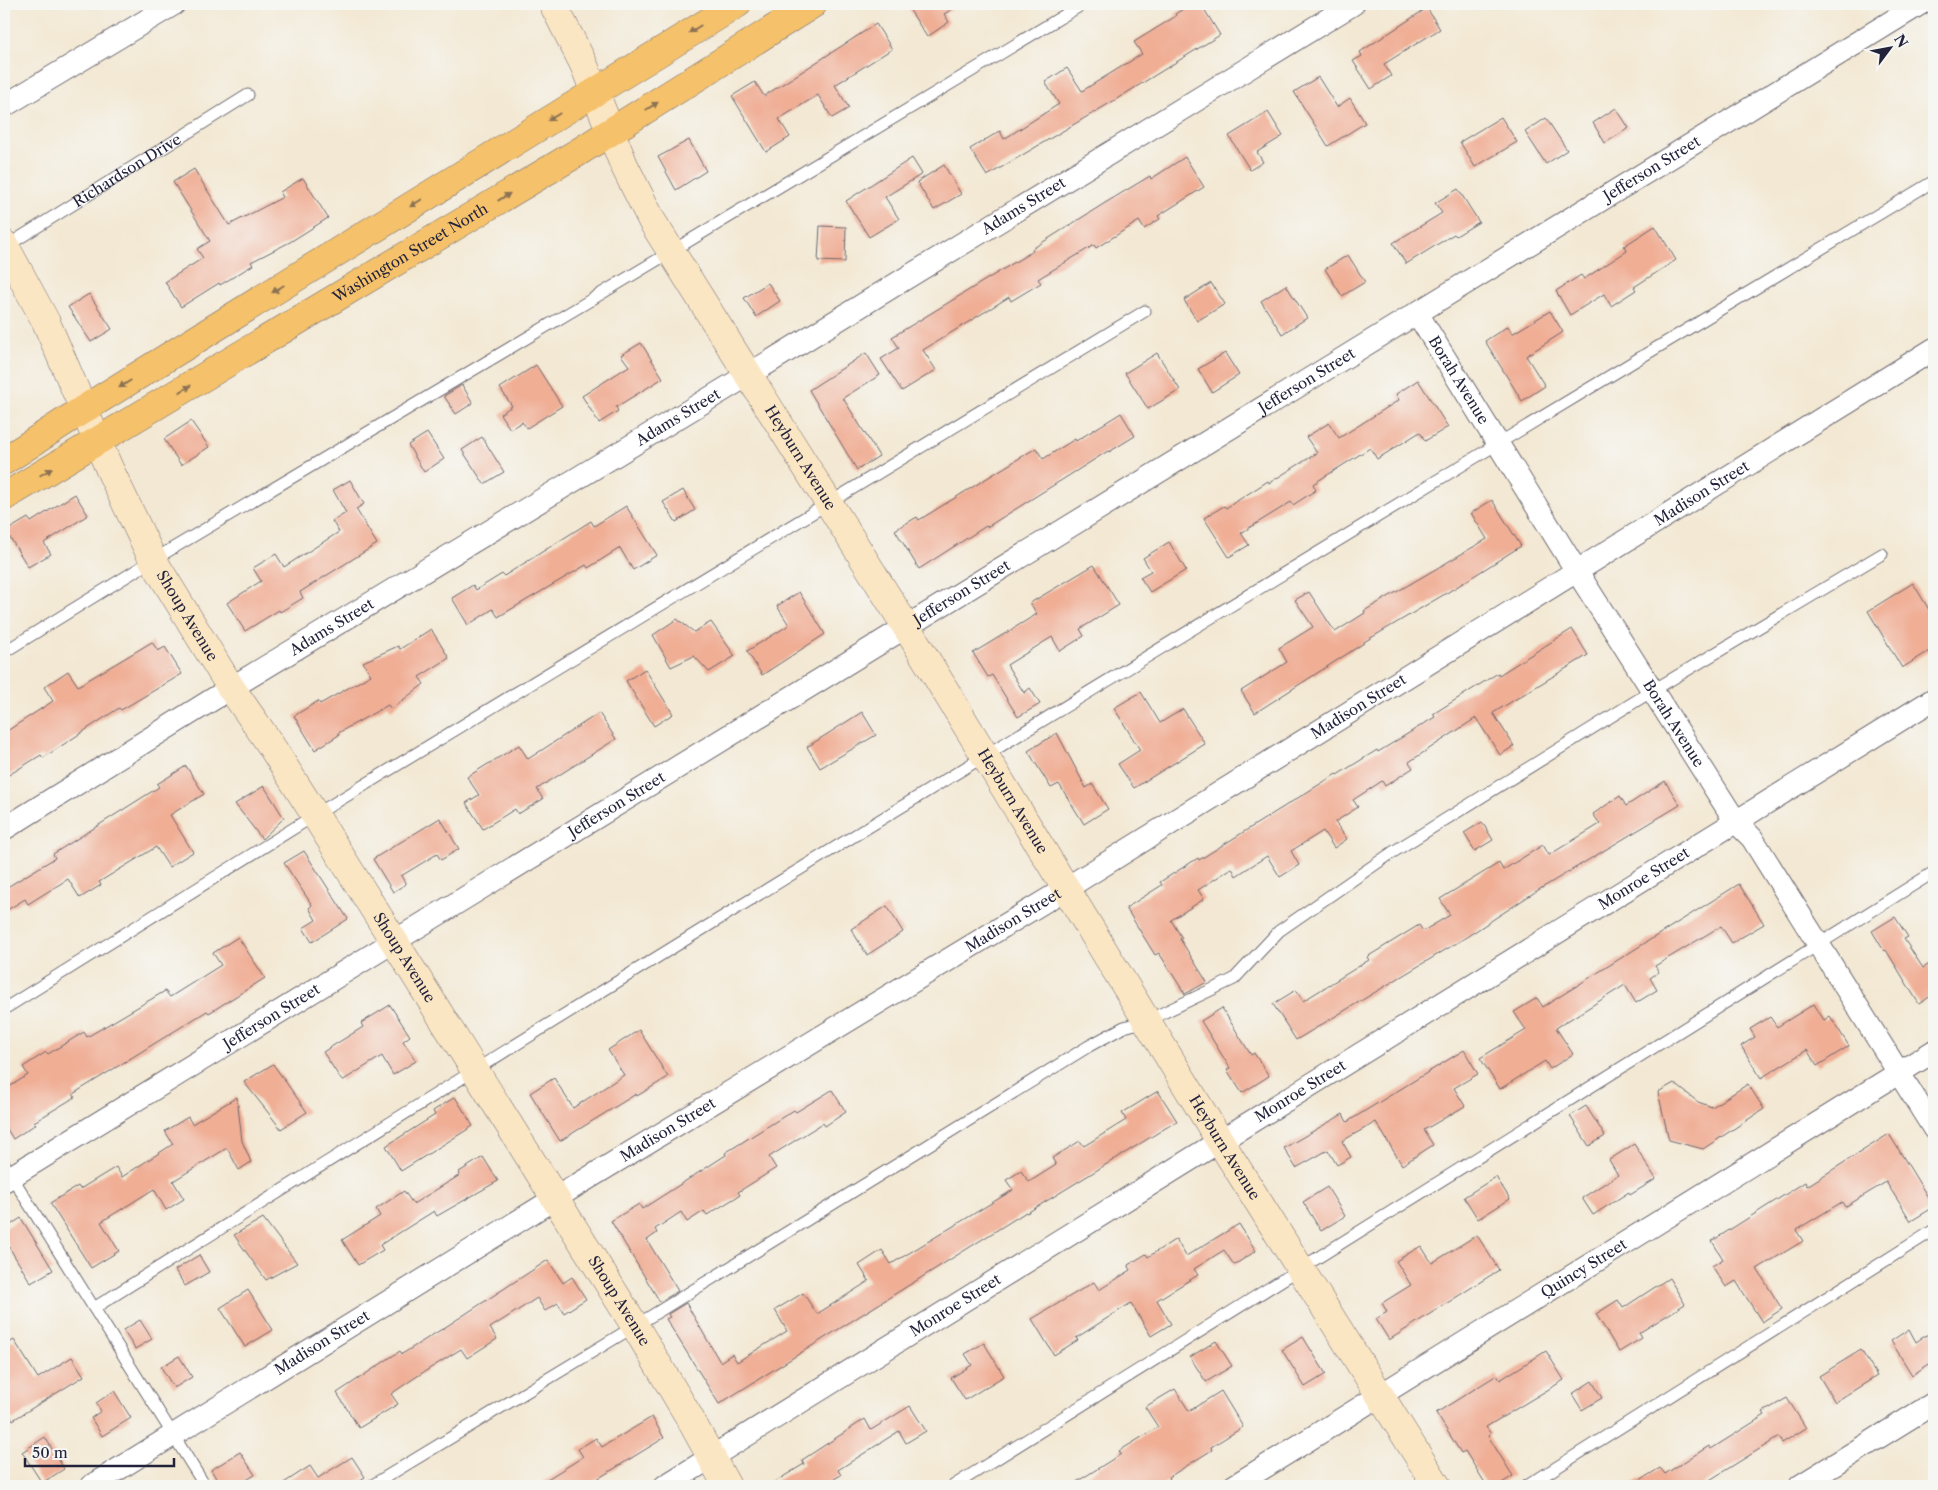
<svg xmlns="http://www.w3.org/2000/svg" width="1938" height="1490" viewBox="0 0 1938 1490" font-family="'Libre Caslon Text',serif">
<rect width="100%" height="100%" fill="#f6f6f2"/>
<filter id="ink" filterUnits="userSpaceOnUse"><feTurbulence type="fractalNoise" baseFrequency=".02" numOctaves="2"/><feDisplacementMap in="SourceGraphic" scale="10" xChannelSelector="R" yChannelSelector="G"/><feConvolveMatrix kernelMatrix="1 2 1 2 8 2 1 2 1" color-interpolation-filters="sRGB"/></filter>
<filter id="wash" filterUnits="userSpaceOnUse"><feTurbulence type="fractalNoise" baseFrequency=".0096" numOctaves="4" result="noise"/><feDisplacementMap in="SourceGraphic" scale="20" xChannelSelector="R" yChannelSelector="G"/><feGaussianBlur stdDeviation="1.12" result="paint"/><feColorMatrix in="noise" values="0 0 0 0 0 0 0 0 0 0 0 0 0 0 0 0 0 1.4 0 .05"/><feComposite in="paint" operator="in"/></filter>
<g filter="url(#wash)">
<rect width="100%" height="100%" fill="#f3e8d3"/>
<g id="blocks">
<path fill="#f0ae95" d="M906,4H961L944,14L949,22L927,37Z
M1191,4H1201L1220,35L1115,100L987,176L970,149L1000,131L1004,139L1059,104L1045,82L1067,68L1082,91L1142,54L1134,42L1176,16L1175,14Z
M1427,8L1440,29L1384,64L1391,76L1371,89L1353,61L1362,56L1360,52Z
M876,24L892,49L835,85L849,108L832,118L818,95L779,119L790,137L766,152L732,96L755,82L764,96Z
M1318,77L1337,107L1350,98L1365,123L1328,146L1294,92Z
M1616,108L1629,128L1605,143L1593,123Z
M1268,112L1283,136L1257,152L1263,162L1250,170L1229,136Z
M1501,117L1517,142L1475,167L1460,142Z
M1546,118L1567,150L1546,164L1525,132Z
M689,140L706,171L676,190L658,157Z
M1185,157L1204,187L1158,216L1160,219L1144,229L1139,221L1096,248L1094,245L1038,279L1041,283L1011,301L1009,297L923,350L936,370L902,391L881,359L899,348L892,337L1033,251L1032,249L1105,203L1150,176L1151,179Z
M912,158L922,174L885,197L899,219L869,237L846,201Z
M944,165L961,194L934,210L917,182Z
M194,169L229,225L283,197L280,192L303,178L328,218L290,242L251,262L253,265L220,285L219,283L181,307L165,282L203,258L197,249L210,241L173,182Z
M1458,189L1479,222L1456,236L1454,234L1406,264L1393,243L1442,213L1435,203Z
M820,226L846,227L845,262L818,261Z
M1655,226L1676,260L1634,287L1636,290L1611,306L1604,294L1570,315L1556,291L1581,275L1584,279L1627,251L1624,246Z
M1348,255L1365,282L1342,296L1325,269Z
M768,283L780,301L756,317L744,298Z
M1211,283L1225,304L1197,321L1184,300Z
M1286,285L1307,318L1282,334L1261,301Z
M89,294L112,329L91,342L68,307Z
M1550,311L1563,332L1526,356L1545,386L1522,401L1485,341L1508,326L1512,334Z
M641,343L663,378L616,407L618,411L599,423L582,396L629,366L621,355Z
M866,353L880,375L843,398L879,456L857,470L809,390Z
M1157,353L1180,390L1148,409L1125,373Z
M1225,353L1239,375L1212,392L1198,369Z
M536,365L562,406L527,428L522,422L510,429L500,414L512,406L500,388Z
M1418,380L1448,427L1425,441L1420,432L1377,459L1370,448L1313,484L1316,490L1293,505L1291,502L1241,533L1249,545L1229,557L1204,518L1224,506L1226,508L1268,481L1269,483L1317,453L1306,437L1329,423L1339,438L1399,400L1396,394Z
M462,385L473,403L456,414L444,396Z
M1121,413L1135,436L1109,452L1108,451L987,527L986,526L919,569L895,530L917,517L919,520L1036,448L1043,459L1075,439L1076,441Z
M191,421L209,447L181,465L164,439Z
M427,433L444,459L424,472L408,445Z
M482,437L504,472L484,484L462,450Z
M350,480L364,504L356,509L377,544L300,592L303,598L280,612L279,610L245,631L227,603L261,581L253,568L276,554L284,567L339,532L332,521L346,513L333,490Z
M683,490L695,510L676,522L663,502Z
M75,494L88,515L44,543L51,554L28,567L6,531L28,518L31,522Z
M1492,500L1521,546L1455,588L1364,642V643L1255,713L1241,691L1287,662L1279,648L1313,627L1295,600L1309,592L1335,632L1365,613L1364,611L1487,539L1471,513Z
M626,506L657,555L633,570L620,548L588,568L586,565L498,617L493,609L468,625L452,598L473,585L476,590L502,574L504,576L591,521L594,526Z
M1169,542L1186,570L1150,592L1140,577L1151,571L1143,558Z
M1094,565L1119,605L1080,629L1084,636L1060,651L1052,637L1007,665L1024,693L1030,688L1040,704L1018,717L992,675L988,677L973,653L1037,614L1030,603Z
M1913,583L1934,618V648L1902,668L1868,611Z
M799,592L825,634L762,675L747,651L789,625L777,606Z
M677,619L694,632L711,622L735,656L709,672L694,656L671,667L653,635Z
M431,629L449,658L419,677L424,684L391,709L388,705L338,733L339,735L315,750L294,716L318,701L320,704L371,675L363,662L398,646L400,649Z
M1572,629L1588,655L1493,713L1514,746L1500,755L1476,718L1409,762L1413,768L1385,786L1382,781L1353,800L1358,807L1335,822L1347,839L1334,848L1323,831L1291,851L1299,865L1280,877L1267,856L1236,876L1232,868L1198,890L1204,899L1171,920L1182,938L1180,939L1207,982L1185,994L1159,953L1155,955L1126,908L1162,885L1160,882L1198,858L1199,860L1336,774L1337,775L1377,750L1378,752L1435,717L1433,714L1498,673L1499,675Z
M152,642L158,651L165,647L182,674L121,710L119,708L43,758L41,755L4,778V733L53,701L44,687L68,671L78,686Z
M645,669L673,714L654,726L626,681Z
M1141,692L1160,723L1183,709L1205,744L1134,788L1118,764L1140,750L1114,708Z
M862,712L876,735L820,768L807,747Z
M599,713L616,739L537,789L543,799L518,814L515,809L483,829L466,803L479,795L467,777L519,745L528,759Z
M1057,733L1086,788L1092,784L1108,809L1084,824L1059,784L1051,788L1028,751Z
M186,766L204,794L170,815L193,852L169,867L156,847L99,882L101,885L80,898L68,879L28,904L25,899L4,912V889L55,858L53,854L159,787L157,784Z
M1665,781L1680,805L1535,892L1465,938L1296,1040L1273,1004L1296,990L1303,1001L1369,960L1367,957L1419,925L1423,931L1450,915L1440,899L1499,863L1503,870L1543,845L1549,855L1600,824L1593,814L1620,796L1626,806Z
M264,786L284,818L262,839L235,804Z
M440,818L459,849L441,860L437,854L401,876L406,884L393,892L373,859Z
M1482,822L1493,840L1475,851L1464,833Z
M304,851L348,919L312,942L303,928L316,920L309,908L312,905L284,863Z
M1739,884L1764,924L1732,943L1721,926L1655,966L1659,972L1650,978L1657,990L1636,1003L1625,985L1556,1028L1573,1054L1550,1069L1545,1061L1500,1089L1480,1058L1526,1030L1514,1012L1537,998L1543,1007Z
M887,906L903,932L867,955L851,929Z
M1895,917L1908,937L1904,939L1923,968L1934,961V994L1919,1004L1886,950L1884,951L1872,931Z
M238,937L265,978L209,1013L207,1011L73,1094L75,1097L34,1122L36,1124L13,1139L4,1124V1090L28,1075L23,1067L46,1052L48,1054L84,1032L87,1037L165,991L170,997L221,965L213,953Z
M1814,1004L1824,1020L1830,1016L1849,1046L1817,1066L1807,1050L1761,1078L1741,1046L1755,1037L1750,1029L1770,1017L1777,1027Z
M390,1005L410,1036L403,1041L416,1061L393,1075L382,1056L342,1081L323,1052L363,1027L361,1023Z
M1222,1008L1251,1055L1254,1053L1269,1076L1242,1093L1227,1070L1230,1068L1201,1021Z
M639,1030L668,1077L637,1096L636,1094L560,1141L530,1093L554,1078L573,1108L624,1075L608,1050Z
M1464,1050L1478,1074L1454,1088L1465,1106L1424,1130L1433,1145L1402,1165L1376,1122L1342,1141L1351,1157L1337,1165L1328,1150L1296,1168L1284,1148L1343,1114L1347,1122Z
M273,1064L307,1112L281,1129L244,1082Z
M1674,1083L1698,1102L1712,1107L1748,1084L1764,1109L1703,1149L1669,1140L1658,1092Z
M832,1090L846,1112L825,1126L823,1123L769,1157L776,1168L738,1192L740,1195L707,1215L704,1211L687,1222L681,1212L655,1229L657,1233L647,1240L678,1291L660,1302L611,1221L639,1204L642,1209L726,1155L725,1153L794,1110L796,1112Z
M1158,1091L1177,1121L1027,1213L1026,1212L719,1404L666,1319L670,1317L668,1314L686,1303L720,1362L732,1354L737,1362L787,1331L775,1310L803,1293L817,1314L869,1281L859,1265L882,1250L891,1264L1013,1190L1006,1180L1021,1171L1029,1182L1056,1165L1052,1158L1080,1141L1084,1146L1126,1120L1122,1113Z
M237,1097L242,1141L251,1162L239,1170L227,1148L173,1181L184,1199L166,1210L154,1189L101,1222L119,1251L91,1268L50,1203L78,1186L80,1189L116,1167L122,1177L173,1144L165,1131L188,1117L192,1124Z
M455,1097L473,1126L401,1171L386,1146L435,1115L433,1111Z
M1586,1106L1605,1136L1589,1146L1570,1116Z
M1889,1134L1934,1207L1911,1221L1886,1182L1845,1207L1842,1202L1796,1230L1803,1241L1757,1269L1782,1309L1762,1322L1736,1281L1726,1287L1712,1266L1723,1259L1712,1241L1805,1182L1807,1186Z
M1634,1144L1656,1179L1630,1195L1629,1192L1593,1215L1582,1198L1618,1175L1609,1160Z
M483,1157L498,1181L437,1216L434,1211L380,1245L383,1250L358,1265L342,1240L380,1216L376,1209L404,1191L413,1204L460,1175L459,1172Z
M1496,1177L1510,1199L1478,1219L1464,1197Z
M1327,1187L1345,1216L1321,1231L1303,1202Z
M21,1218L53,1270L31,1283L4,1239V1229Z
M263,1218L297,1263L266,1280L234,1235Z
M1239,1224L1256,1251L1234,1265L1224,1250L1194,1269L1198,1275L1157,1300L1171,1324L1151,1336L1131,1303L1076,1338L1078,1340L1054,1355L1032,1319L1094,1282L1099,1290L1131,1270L1128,1265L1146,1254L1148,1257L1176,1239L1186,1256Z
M1477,1235L1499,1270L1389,1340L1376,1319L1387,1312L1382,1303L1411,1285L1396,1261L1421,1246L1432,1263Z
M199,1255L209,1272L185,1286L175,1270Z
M548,1260L563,1283L572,1277L586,1299L564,1313L558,1303L545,1311L537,1298L490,1328L497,1339L467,1358L461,1349L416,1377L391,1394L398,1404L359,1428L337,1393L400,1351L402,1354L447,1326Z
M1669,1278L1685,1304L1639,1333L1642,1338L1619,1352L1596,1314L1618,1300L1623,1308Z
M248,1290L273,1330L245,1347L220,1308Z
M140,1320L152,1339L135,1349L123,1330Z
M1909,1329L1916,1342L1934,1330V1361L1912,1375L1891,1341Z
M1303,1337L1326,1374L1305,1387L1282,1350Z
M14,1340L38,1378L72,1357L84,1376L13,1420L4,1405V1346Z
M1216,1341L1232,1366L1206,1382L1190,1357Z
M984,1343L1004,1376L965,1400L951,1378L972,1365L965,1354Z
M1861,1350L1877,1376L1835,1402L1819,1376Z
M1546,1351L1564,1380L1486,1427L1491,1434L1488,1436L1513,1476L1497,1486H1487L1465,1451L1461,1453L1436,1413L1497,1375L1500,1380Z
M179,1356L192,1377L174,1388L161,1367Z
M1592,1381L1602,1398L1582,1410L1572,1394Z
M1175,1389L1189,1411L1221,1391L1243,1427L1211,1447L1212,1450L1169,1477L1170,1480L1160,1486H1070L1121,1454L1119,1451L1158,1427L1145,1407Z
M114,1391L131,1418L102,1436L91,1418L101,1411L96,1403Z
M1787,1398L1806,1428L1782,1443L1779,1437L1700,1486H1630L1660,1468L1665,1474L1709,1446L1711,1449L1765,1415L1763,1412Z
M910,1406L926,1431L906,1443L899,1431L838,1470L841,1475L822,1486H768L804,1464L802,1460L865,1419L871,1430Z
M652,1417L664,1438L586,1486H536L583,1457L578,1449L596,1438L602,1447Z
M45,1437L64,1469L42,1483L22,1452Z
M240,1452L255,1475L236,1486H221L211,1470Z
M352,1457L365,1477L350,1486H279L310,1466L318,1478Z"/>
</g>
</g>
<g filter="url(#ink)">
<use href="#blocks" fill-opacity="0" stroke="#6b6770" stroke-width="1"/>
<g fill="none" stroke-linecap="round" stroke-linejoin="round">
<defs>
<g id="lane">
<path id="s1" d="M5,247L248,95"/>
<path d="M4,652L153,560L589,301L1083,4"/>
<path d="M4,1009L315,815L1145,311"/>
<path d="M4,1164L205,1486"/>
<path d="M94,1308C703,925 1317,551 1934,181"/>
<path d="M371,1486L635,1326L1089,1046L1124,1027L1146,1021L1234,979L1279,931L1393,852L1652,691L1882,554"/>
<path d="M953,1486L1934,872"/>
<path d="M1527,1486L1934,1230"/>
</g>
<g id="street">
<path d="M4,106L174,4"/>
<path id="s2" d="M1417,313L1576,570L1736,822L1752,838L1934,1129"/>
<path id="s3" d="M4,829L231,688L748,375L1353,4"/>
<path id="s4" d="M4,1181L1920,4"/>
<path id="s5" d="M91,1486L554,1199L1065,889L1934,349"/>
<path id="s6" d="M665,1486L1220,1141L1934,699"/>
<path id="s7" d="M1234,1486L1934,1051"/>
<path d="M1800,1486L1934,1403"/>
</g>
<g id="secondary">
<path id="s8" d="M553,4L584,65L624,165L652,221L907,628L1220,1141L1437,1486"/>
<path id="s9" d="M4,244L46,322L109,468L153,560L231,688L268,741L315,815L635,1326L688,1415L727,1486"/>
</g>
<g id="primary">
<path d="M4,461L84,409L737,4"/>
<path id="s10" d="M4,497L577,153L813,4"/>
</g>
</defs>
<use href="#lane" stroke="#6b6770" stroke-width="13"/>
<use href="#street" stroke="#6b6770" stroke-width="24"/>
<use href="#secondary" stroke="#6b6770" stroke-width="29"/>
<use href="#primary" stroke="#6b6770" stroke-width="29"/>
<use href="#lane" stroke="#fff" stroke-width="11"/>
<use href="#street" stroke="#fff" stroke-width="22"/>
<use href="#secondary" stroke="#fbe6c4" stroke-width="28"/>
<use href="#primary" stroke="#f5c16b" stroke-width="28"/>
</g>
<defs><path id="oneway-solid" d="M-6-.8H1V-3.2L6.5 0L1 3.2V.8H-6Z" transform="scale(1.25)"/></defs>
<g fill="#8c7253">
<use href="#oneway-solid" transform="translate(695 29) rotate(148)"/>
<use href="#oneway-solid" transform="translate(652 106) rotate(-32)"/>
<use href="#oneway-solid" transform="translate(554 117) rotate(148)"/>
<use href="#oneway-solid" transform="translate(504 197) rotate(-31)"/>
<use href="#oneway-solid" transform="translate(416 203) rotate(148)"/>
<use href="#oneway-solid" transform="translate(278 289) rotate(148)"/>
<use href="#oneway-solid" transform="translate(125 384) rotate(148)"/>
<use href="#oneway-solid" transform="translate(185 389) rotate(-31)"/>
<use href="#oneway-solid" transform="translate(46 472) rotate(-30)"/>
</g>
</g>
<g text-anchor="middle" stroke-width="4" stroke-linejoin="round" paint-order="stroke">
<g font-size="15" fill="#22223b" stroke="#f6f6f2">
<text dy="5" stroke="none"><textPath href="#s4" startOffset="1934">Jefferson Street</textPath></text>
<text dy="5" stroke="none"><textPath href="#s1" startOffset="144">Richardson Drive</textPath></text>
<text dy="5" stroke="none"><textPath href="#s3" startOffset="1195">Adams Street</textPath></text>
<text dy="5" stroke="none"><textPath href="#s10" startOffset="474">Washington Street North</textPath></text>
<text dy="5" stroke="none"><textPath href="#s2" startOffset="79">Borah Avenue</textPath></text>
<text dy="5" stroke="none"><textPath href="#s4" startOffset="1529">Jefferson Street</textPath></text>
<text dy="5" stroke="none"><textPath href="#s3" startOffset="790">Adams Street</textPath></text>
<text dy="5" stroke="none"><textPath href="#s8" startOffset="518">Heyburn Avenue</textPath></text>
<text dy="5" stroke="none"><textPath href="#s5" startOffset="1892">Madison Street</textPath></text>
<text dy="5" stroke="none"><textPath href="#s4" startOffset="1124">Jefferson Street</textPath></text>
<text dy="5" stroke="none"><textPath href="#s9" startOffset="415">Shoup Avenue</textPath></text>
<text dy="5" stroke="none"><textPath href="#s3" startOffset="385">Adams Street</textPath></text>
<text dy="5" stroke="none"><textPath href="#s5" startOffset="1488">Madison Street</textPath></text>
<text dy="5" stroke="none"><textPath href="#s2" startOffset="484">Borah Avenue</textPath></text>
<text dy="5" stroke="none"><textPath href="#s8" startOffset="922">Heyburn Avenue</textPath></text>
<text dy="5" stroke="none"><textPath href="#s4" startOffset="719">Jefferson Street</textPath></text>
<text dy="5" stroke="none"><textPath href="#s6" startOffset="1152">Monroe Street</textPath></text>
<text dy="5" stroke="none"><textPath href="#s5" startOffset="1082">Madison Street</textPath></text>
<text dy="5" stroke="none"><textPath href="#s9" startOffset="820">Shoup Avenue</textPath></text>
<text dy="5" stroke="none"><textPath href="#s4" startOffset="314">Jefferson Street</textPath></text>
<text dy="5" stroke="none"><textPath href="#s6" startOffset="748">Monroe Street</textPath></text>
<text dy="5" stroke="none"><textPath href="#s5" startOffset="678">Madison Street</textPath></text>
<text dy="5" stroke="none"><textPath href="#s8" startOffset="1328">Heyburn Avenue</textPath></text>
<text dy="5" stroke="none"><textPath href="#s7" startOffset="412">Quincy Street</textPath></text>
<text dy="5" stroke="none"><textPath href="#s9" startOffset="1225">Shoup Avenue</textPath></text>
<text dy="5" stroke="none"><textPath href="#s6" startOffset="342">Monroe Street</textPath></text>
<text dy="5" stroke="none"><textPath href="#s5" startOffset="272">Madison Street</textPath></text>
</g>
</g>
<rect width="1938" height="1490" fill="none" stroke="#f6f6f2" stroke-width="20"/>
<g transform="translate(1890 48) rotate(58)" stroke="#f6f6f2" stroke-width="4" paint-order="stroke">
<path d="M0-4L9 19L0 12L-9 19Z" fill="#22223b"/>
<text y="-8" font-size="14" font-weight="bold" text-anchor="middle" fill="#22223b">N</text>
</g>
<path d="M25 1458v8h149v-8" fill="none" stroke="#22223b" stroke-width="2.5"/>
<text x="32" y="1458" font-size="15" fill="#22223b" stroke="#f6f6f2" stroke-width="4" paint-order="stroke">50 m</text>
</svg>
